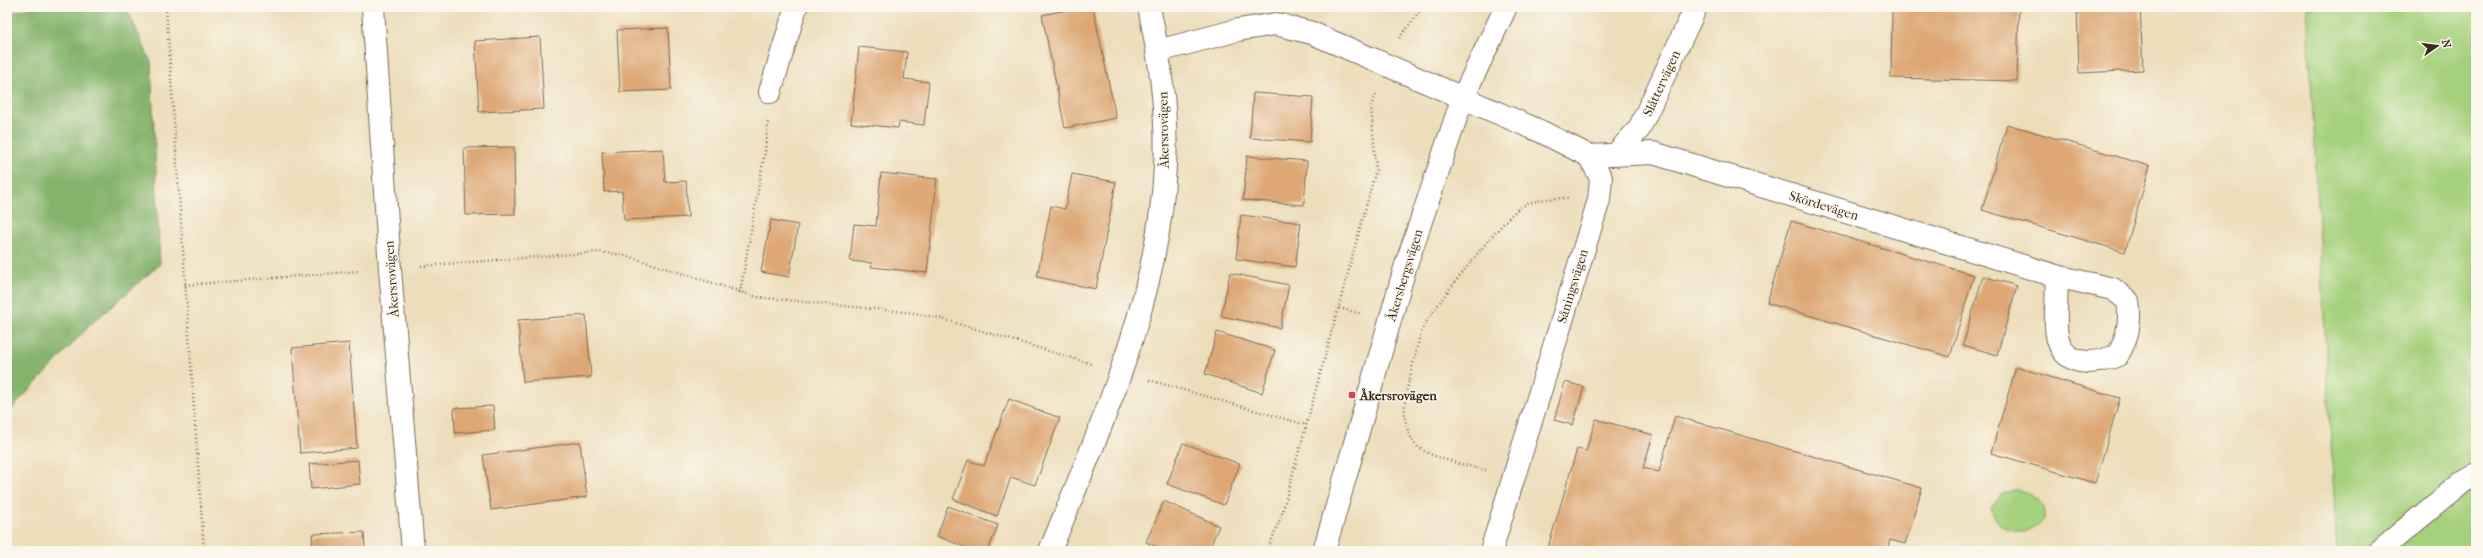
<svg xmlns="http://www.w3.org/2000/svg" width="2483" height="558" viewBox="0 0 2483 558" font-family="'IM FELL French Canon',serif">
<rect width="100%" height="100%" fill="#fbf7ec"/>
<filter id="ink" filterUnits="userSpaceOnUse"><feTurbulence type="fractalNoise" baseFrequency=".025" numOctaves="2"/><feDisplacementMap in="SourceGraphic" scale="8" xChannelSelector="R" yChannelSelector="G"/><feConvolveMatrix kernelMatrix="1 2 1 2 8 2 1 2 1" color-interpolation-filters="sRGB"/></filter>
<filter id="wash" filterUnits="userSpaceOnUse"><feTurbulence type="fractalNoise" baseFrequency=".012" numOctaves="4" result="noise"/><feDisplacementMap in="SourceGraphic" scale="16" xChannelSelector="R" yChannelSelector="G"/><feGaussianBlur stdDeviation="0.9" result="paint"/><feColorMatrix in="noise" values="0 0 0 0 0 0 0 0 0 0 0 0 0 0 0 0 0 1.4 0 .05"/><feComposite in="paint" operator="in"/></filter>
<g filter="url(#wash)">
<rect width="100%" height="100%" fill="#eddebb"/>
<path fill="#a5d17d" stroke="#707e4e" d="M2307,7H2476V551H2337Z
M2017,489C2088,516 2003,558 1991,508L2002,494Z"/>
<path fill="#84b36c" stroke="#606e45" d="M32,7H119L129,13L151,62L160,264L91,324L7,414V14Z"/>
<g id="blocks">
<path fill="#dda876" d="M1082,7H1093L1116,118L1065,128L1042,15Z
M1892,7H2019L2017,81L1891,78Z
M2077,7H2140L2143,70L2079,73Z
M668,28L671,90L620,92L617,30Z
M540,37L544,109L479,112L475,41Z
M859,47L907,52L904,79L929,82L924,125L899,122L898,128L851,123Z
M1253,93L1313,97L1310,142L1250,138Z
M2007,124L2150,166L2125,252L1982,210Z
M514,147L515,214L466,215L464,148Z
M663,149L665,182L686,181L688,217L624,220L622,191L604,192L602,152Z
M1247,156L1307,161L1304,205L1243,200Z
M881,173L937,179L927,273L871,267L872,263L850,261L854,224L876,226Z
M1072,174L1116,182L1096,289L1037,277L1051,206L1065,209Z
M1241,215L1301,223L1295,267L1236,259Z
M771,220L798,225L789,277L761,272Z
M1791,221L1974,275L1950,357L1767,303Z
M1230,273L1289,285L1280,328L1221,316Z
M1983,276L2017,286L1997,355L1963,345Z
M586,315L591,377L523,382L518,320Z
M1217,332L1275,350L1262,393L1205,374Z
M349,343L357,448L300,453L292,348Z
M2016,367L2120,398L2095,483L1991,453Z
M1565,382L1584,387L1573,425L1554,420Z
M1009,399L1060,418L1035,485L1011,477L997,516L953,499L968,460L984,466Z
M493,406L495,430L455,433L454,408Z
M1675,416L1922,488L1905,544L1890,540L1887,551H1547L1577,449L1586,451L1596,419L1653,435L1643,468L1659,472Z
M580,442L587,497L491,510L483,455Z
M1183,443L1240,464L1224,505L1167,484Z
M358,460L360,484L311,489L309,464Z
M1164,501L1219,526L1208,551H1166L1146,542Z
M948,506L998,525L988,551H975L937,536Z
M364,532L365,551H313L312,534Z"/>
</g>
</g>
<g filter="url(#ink)">
<use href="#blocks" fill-opacity="0" stroke="#796955" stroke-width="1"/>
<g fill="none" stroke-linecap="round" stroke-linejoin="round">
<defs>
<path id="minor" d="M373,7L390,269L413,551
M1158,51L1238,30L1276,24L1312,33L1542,132L1589,156L1601,178L1599,200L1491,551
M770,92L796,7
M1617,153L1639,129L1696,7
M1589,156L1653,153L2056,276L2113,289L2128,301C2131,323 2128,336 2118,355C2087,368 2057,365 2056,325C2055,309 2058,292 2056,276
M1050,551C1100,427 1159,301 1165,166C1168,112 1160,59 1149,7
M1324,551L1405,268L1463,97L1506,7
M2379,551L2464,481L2476,474"/>
</defs>
<use href="#minor" stroke="#796955" stroke-width="24"/>
<path stroke="#796955" stroke-width="2.5" stroke-dasharray="1 3" stroke-linecap="butt" d="M166,7L204,551
M1399,38L1423,7
M421,266L599,252L624,255L757,297L914,313L939,318L1092,364
M185,285L360,271
M740,293L765,151L768,121
M1339,308L1362,314
M1149,380L1306,425
M1486,470C1469,466 1425,457 1415,444C1396,418 1408,384 1415,356C1417,348 1419,338 1422,330C1430,311 1505,216 1521,207C1536,199 1552,198 1568,198
M1267,551L1281,517L1376,170L1371,106L1377,92"/>
<use href="#minor" stroke="#fff" stroke-width="22"/>
</g>
</g>
<rect fill="#d1495b" stroke="#fbf7ec" stroke-width="1.5" x="1348" y="391" width="8" height="8" rx="2"/>
<g text-anchor="middle" stroke-width="3" stroke-linejoin="round" paint-order="stroke">
<g font-size="13" fill="#3b2a1e" stroke="#fbf7ec">
<text transform="translate(1661 83) rotate(-65)" y="5">Slåttervägen</text>
<text transform="translate(1163 130) rotate(-91)" y="5">Åkersrovägen</text>
<text transform="translate(1824 205) rotate(17)" y="5">Skördevägen</text>
<text transform="translate(1404 275) rotate(-73)" y="5">Åkersbergsvägen</text>
<text transform="translate(391 279) rotate(-94)" y="5">Åkersrovägen</text>
<text transform="translate(1572 286) rotate(-73)" y="5">Såningsvägen</text>
</g>
<g font-size="13" font-weight="bold" fill="#3b2a1e" stroke="#fbf7ec" text-anchor="start">
<text x="1360" y="400">Åkersrovägen</text>
</g>
</g>
<rect width="2483" height="558" fill="none" stroke="#fbf7ec" stroke-width="24"/>
<g transform="translate(2437 46) rotate(76)" stroke="#fbf7ec" stroke-width="3" paint-order="stroke">
<path d="M0-3L7 15L0 10L-7 15Z" fill="#3b2a1e"/>
<text y="-6" font-size="11" font-weight="bold" text-anchor="middle" fill="#3b2a1e">N</text>
</g>
</svg>
